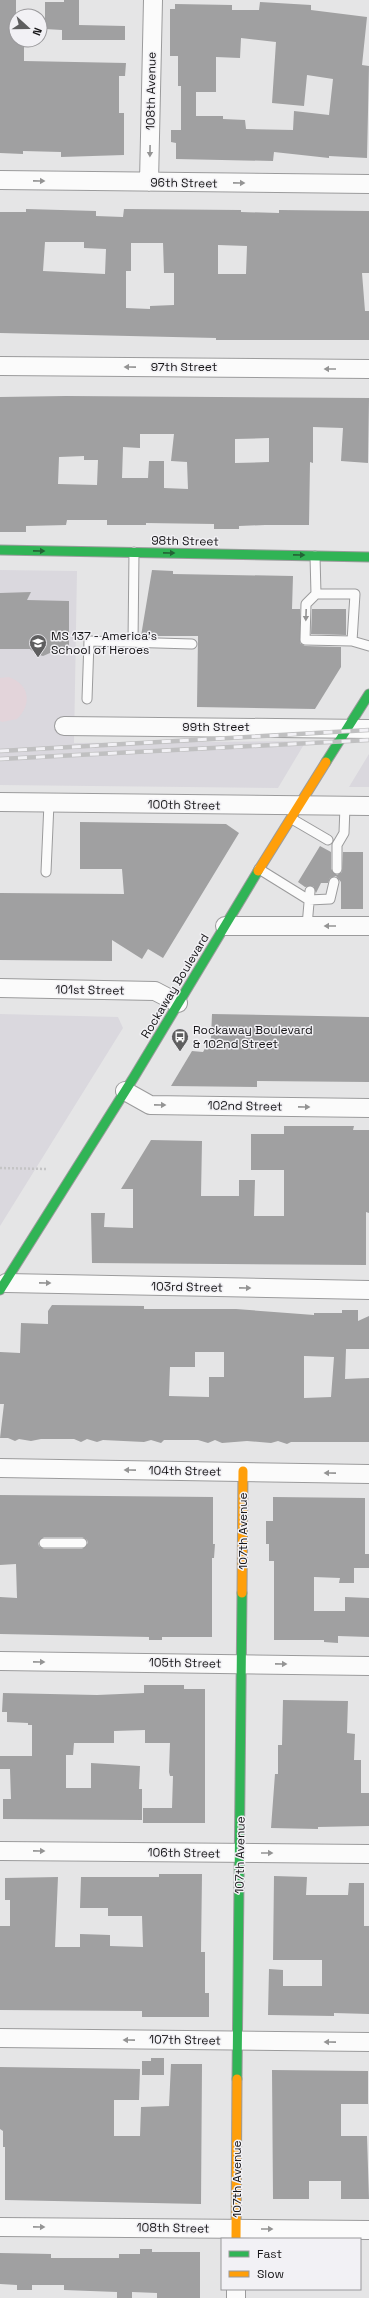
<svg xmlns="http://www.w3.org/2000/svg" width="369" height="2298" viewBox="0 0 369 2298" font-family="'Space Grotesk',sans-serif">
<rect width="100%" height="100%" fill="#e5e5e6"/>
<path fill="#dad8de" d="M0,570L77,571L74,743L306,741L278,788L0,785Z
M369,754V787H349L352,782Z
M0,1014L118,1017L123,1028L0,1226Z"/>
<path fill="#e3d4da" d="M9,677C30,685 32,704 17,719L2,722L0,721V678Z"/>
<path fill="#a0a0a1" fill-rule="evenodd" d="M0,0H16V40H24V61L126,63L125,76H119V113H124V155L61,157V152L23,151V154L0,153Z
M64,0H79V25L125,26V40H62V30L45,29V2H64Z
M260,2L311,5V10L367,17L362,65L369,66L367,158L329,156V158L274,152L273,161L176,159V143L171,142V130H181V86H178V56H170V9H175V4L232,5V10H259ZM241,38L276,42L272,103L304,106L307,75L333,79L329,115L294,111L293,130L246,129L245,120L223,119V116H196V92H216V57L240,58Z
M26,209L96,211V216L123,217L124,209L241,210V212L279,213V210L369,211V273H362L365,311H369V340H216V338L0,333V212H26ZM45,242H84V248L106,249L105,274L43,271ZM131,243H163L164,273H174V305L150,306V309L126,308V271H131ZM218,245L247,246L246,274H218Z
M66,396L369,398L368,463L341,461L343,428L313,427V463L310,462L309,525H265L239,526V529H214V524L146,523V525H107V520H67L66,525L26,526V532H0V397ZM140,434H174L171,461L187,462L188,489L164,488V461H149L148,478H122L123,447L140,448ZM269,438V462L235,463V439ZM84,456V460H98L97,485L58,484L59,457Z
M152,570L173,571V574L293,576L292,609H300V643L305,646L341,647V667L315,709L197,707L198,636H141Z
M31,592L27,600L69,601V650H57L43,656L36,654L30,649H0V593Z
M312,609H346V635L311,634Z
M80,822L226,824L239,833L163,958L148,949L142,959L112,940V961L0,960V893L124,894L122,869H80Z
M320,846L331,852V869L337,875L342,872L343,852H363V909H341V882L336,876L330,878L328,883H321L316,893L313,886L305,887L298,882Z
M212,1014L369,1017V1082L257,1081V1087L171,1086L192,1051L203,1052L211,1038Z
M284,1126H354L353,1130H369V1213L366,1212V1265L92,1263L91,1213H105L104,1227L133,1228V1189H121L151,1140L202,1141L201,1196H239V1180H255L254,1216H284V1170H251V1134H284Z
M52,1305L144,1306V1309H236L314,1315V1313H342V1310H358V1321L369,1316V1349H346L345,1379L369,1378V1442H291L287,1444L278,1441L271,1443L247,1441L222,1443L215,1440L208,1443L198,1440H164L161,1443L151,1440L144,1442L103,1440L97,1442L87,1439L81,1442L74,1439H41L31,1441L19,1439L15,1441L8,1438H0L4,1404H0V1352L20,1353L21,1323L48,1324V1311ZM195,1352H224V1377H209V1397L169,1396L170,1367H195ZM304,1356L334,1357L331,1397L304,1398Z
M0,1495L213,1497V1544H215L214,1558H212V1637H162V1640H149V1637L0,1634V1597L17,1598L16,1564L0,1565ZM44,1537H82L87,1540L88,1543L82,1549H44L39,1546L38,1543Z
M273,1497L365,1498V1554H369V1568H354V1583H339L340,1578L314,1577V1611H345V1597L369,1598V1637L338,1636V1643L324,1642V1640H274V1561H269V1544H266V1521H273Z
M144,1685H184V1689H205V1823H143V1808H172L173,1776H170L169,1772L170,1743H145V1730L114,1731V1743H74L73,1755H66V1788H91V1763L140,1766L139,1789H142V1820L3,1819V1799H11L10,1769H0V1756H32V1725H28V1723L7,1722V1712H2L3,1693L97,1695L144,1693Z
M283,1700L348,1701L347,1733L355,1734L354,1760H361V1793H369V1826L318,1827V1829L271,1828L275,1774H278V1745H282Z
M159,1874H202L201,1952H205V1993H209V2017H142V2011L0,2010V1926H10V1900H5V1878L58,1877L55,1947H80V1934L110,1935V1946L143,1947L142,1916H108V1908H80L81,1877H159Z
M274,1876L307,1877L306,1895H348L349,1883H364V1926H369V2014L334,2013V2016L268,2015L269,1969L283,1970V1986H322V1960H273Z
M151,2058H164V2075H142V2061H151Z
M171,2064H202L201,2204L5,2200V2147H3V2131L0,2129V2067L140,2069L139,2100H114V2136H140L141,2107L169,2106Z
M272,2070L368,2071V2104H341V2136H367L369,2199H341V2181H309V2199H273Z
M140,2249H152V2252H200V2298H157V2293L132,2292V2298H117V2292L64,2290V2285H32V2290H17V2285L0,2284V2253L51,2254V2258H119V2254H140Z"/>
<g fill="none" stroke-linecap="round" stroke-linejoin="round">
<defs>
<path id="lane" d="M315,556L316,594
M352,641L355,594H316L306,604L305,640L352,641L369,646
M133,642L134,552
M87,699L89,641L192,644
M292,819L328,840
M259,869L309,900L330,899L334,882
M337,869V845L344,833L345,806
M46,872L49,803
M307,926L310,891
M44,1543H82"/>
<path id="street" d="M0,180L369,184
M149,182L153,0
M0,366L369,369
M64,726L369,729
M0,802L369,806
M225,926H369
M0,988L155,991L178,1003
M125,1091L150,1105L369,1108
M6,1283L369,1290
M0,1468L369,1474
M0,1661L369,1666
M0,1851L369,1854
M0,2038L369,2042
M0,2227L369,2230
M236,2298V2289"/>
<path id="fast" d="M0,550L369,557
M326,762L369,694
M0,1290L134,1077L258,871
M237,2079L242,1593"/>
<path id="slow" d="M258,871L326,762
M242,1593L243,1471
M236,2239L237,2079"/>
</defs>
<use href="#lane" stroke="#9b9b9c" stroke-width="11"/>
<use href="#street" stroke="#9b9b9c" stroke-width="20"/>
<use href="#fast" stroke="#9b9b9c" stroke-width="11"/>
<use href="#slow" stroke="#9b9b9c" stroke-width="11"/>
<path stroke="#c4c4c5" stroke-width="2.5" stroke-dasharray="2 2" stroke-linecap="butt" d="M0,1168L46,1169"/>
<use href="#lane" stroke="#fbfbfb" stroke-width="9"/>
<use href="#street" stroke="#fbfbfb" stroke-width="18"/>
<use href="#fast" stroke="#30b455" stroke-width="9"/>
<use href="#slow" stroke="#ff9f0a" stroke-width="9"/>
<defs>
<path id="rail" d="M0,751L369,730
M0,759L369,740"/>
</defs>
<use href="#rail" stroke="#c0c0c1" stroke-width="4.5"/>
<use href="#rail" stroke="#f2f1f5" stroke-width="3" stroke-dasharray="9" stroke-linecap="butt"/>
</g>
<defs><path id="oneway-solid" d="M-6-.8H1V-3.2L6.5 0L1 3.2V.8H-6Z"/></defs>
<g fill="#949494">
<use href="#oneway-solid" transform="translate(150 151) rotate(91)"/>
<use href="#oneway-solid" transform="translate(39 181) rotate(1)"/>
<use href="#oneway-solid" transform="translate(239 183) rotate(1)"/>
<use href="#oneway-solid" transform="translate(130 367) rotate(-179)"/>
<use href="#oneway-solid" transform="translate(330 369) rotate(-180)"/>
<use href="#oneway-solid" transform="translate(306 615) rotate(92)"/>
<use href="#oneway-solid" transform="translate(330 926) rotate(-180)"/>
<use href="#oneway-solid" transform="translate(160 1105) rotate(1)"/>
<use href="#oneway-solid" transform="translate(304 1107) rotate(1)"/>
<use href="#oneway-solid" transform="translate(45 1283) rotate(1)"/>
<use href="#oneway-solid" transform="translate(245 1288) rotate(1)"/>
<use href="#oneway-solid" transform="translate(130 1470) rotate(-179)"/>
<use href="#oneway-solid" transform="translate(330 1473) rotate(-179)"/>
<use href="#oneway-solid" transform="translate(39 1662) rotate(1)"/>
<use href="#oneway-solid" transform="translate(281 1664) rotate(1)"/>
<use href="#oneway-solid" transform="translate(39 1851) rotate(1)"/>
<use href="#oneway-solid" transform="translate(267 1853)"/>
<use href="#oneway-solid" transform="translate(129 2040) rotate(-179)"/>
<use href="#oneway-solid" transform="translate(330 2042) rotate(-179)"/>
<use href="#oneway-solid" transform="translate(39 2227) rotate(1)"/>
<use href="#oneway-solid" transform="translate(267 2229)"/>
</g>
<g fill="#236436">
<use href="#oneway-solid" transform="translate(39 551) rotate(1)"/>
<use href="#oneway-solid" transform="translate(169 553) rotate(1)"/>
<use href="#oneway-solid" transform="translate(299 555) rotate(1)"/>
</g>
<defs>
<symbol id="school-pin" viewBox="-11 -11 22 30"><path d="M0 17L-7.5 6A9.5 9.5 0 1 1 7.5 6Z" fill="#5e5e5f" stroke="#f2f1f5"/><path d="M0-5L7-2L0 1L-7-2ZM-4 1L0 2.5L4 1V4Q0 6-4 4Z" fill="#fff"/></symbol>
<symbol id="bus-pin" viewBox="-11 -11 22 30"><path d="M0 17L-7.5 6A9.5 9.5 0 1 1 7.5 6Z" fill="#5e5e5f" stroke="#f2f1f5"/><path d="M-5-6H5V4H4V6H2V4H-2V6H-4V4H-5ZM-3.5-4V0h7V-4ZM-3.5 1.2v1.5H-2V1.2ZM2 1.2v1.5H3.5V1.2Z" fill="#fff"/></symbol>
</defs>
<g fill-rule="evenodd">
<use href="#school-pin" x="28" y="633" width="20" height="27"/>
<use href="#bus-pin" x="170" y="1027" width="20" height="27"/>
</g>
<g text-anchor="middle" stroke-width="3" stroke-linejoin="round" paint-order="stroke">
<g font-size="12" fill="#161517" stroke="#f2f1f5">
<text transform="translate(151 91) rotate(-89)" y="4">108th Avenue</text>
<text transform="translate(184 183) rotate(1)" y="4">96th Street</text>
<text x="184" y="371">97th Street</text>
<text transform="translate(185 541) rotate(1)" y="4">98th Street</text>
<text x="216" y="731">99th Street</text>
<text transform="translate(184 805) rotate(1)" y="4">100th Street</text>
<text transform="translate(175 986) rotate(-59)" y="4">Rockaway Boulevard</text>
<text transform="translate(90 990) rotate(1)" y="4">101st Street</text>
<text transform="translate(245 1106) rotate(1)" y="4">102nd Street</text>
<text transform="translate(187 1287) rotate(1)" y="4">103rd Street</text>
<text transform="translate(185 1471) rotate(1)" y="4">104th Street</text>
<text transform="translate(243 1531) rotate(-90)" y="4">107th Avenue</text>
<text transform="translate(185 1663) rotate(1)" y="4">105th Street</text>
<text transform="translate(184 1853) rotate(1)" y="4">106th Street</text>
<text transform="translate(240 1855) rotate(-89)" y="4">107th Avenue</text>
<text transform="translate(185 2040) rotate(1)" y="4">107th Street</text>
<text transform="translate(237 2179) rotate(-90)" y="4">107th Avenue</text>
<text transform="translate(173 2228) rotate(1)" y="4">108th Street</text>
</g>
<g font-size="12" fill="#161517" stroke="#f2f1f5" text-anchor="start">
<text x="51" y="640">MS 137 - America's<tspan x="51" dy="14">School of Heroes</tspan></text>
<text x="193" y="1034">Rockaway Boulevard<tspan x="193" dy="14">&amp; 102nd Street</tspan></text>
</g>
</g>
<rect x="221" y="2238" width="140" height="52" fill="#f2f1f5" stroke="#9a999c"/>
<rect x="229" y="2251" width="20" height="6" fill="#30b455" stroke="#9a999c"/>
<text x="257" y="2258" font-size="12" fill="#161517">Fast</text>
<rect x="229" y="2271" width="20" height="6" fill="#ff9f0a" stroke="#9a999c"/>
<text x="257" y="2278" font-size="12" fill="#161517">Slow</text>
<g transform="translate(28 28) rotate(111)"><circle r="19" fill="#f2f1f5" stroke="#9a999c"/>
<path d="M0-3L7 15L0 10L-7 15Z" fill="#5e5e5f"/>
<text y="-6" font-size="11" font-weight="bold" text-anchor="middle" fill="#161517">N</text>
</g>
</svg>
